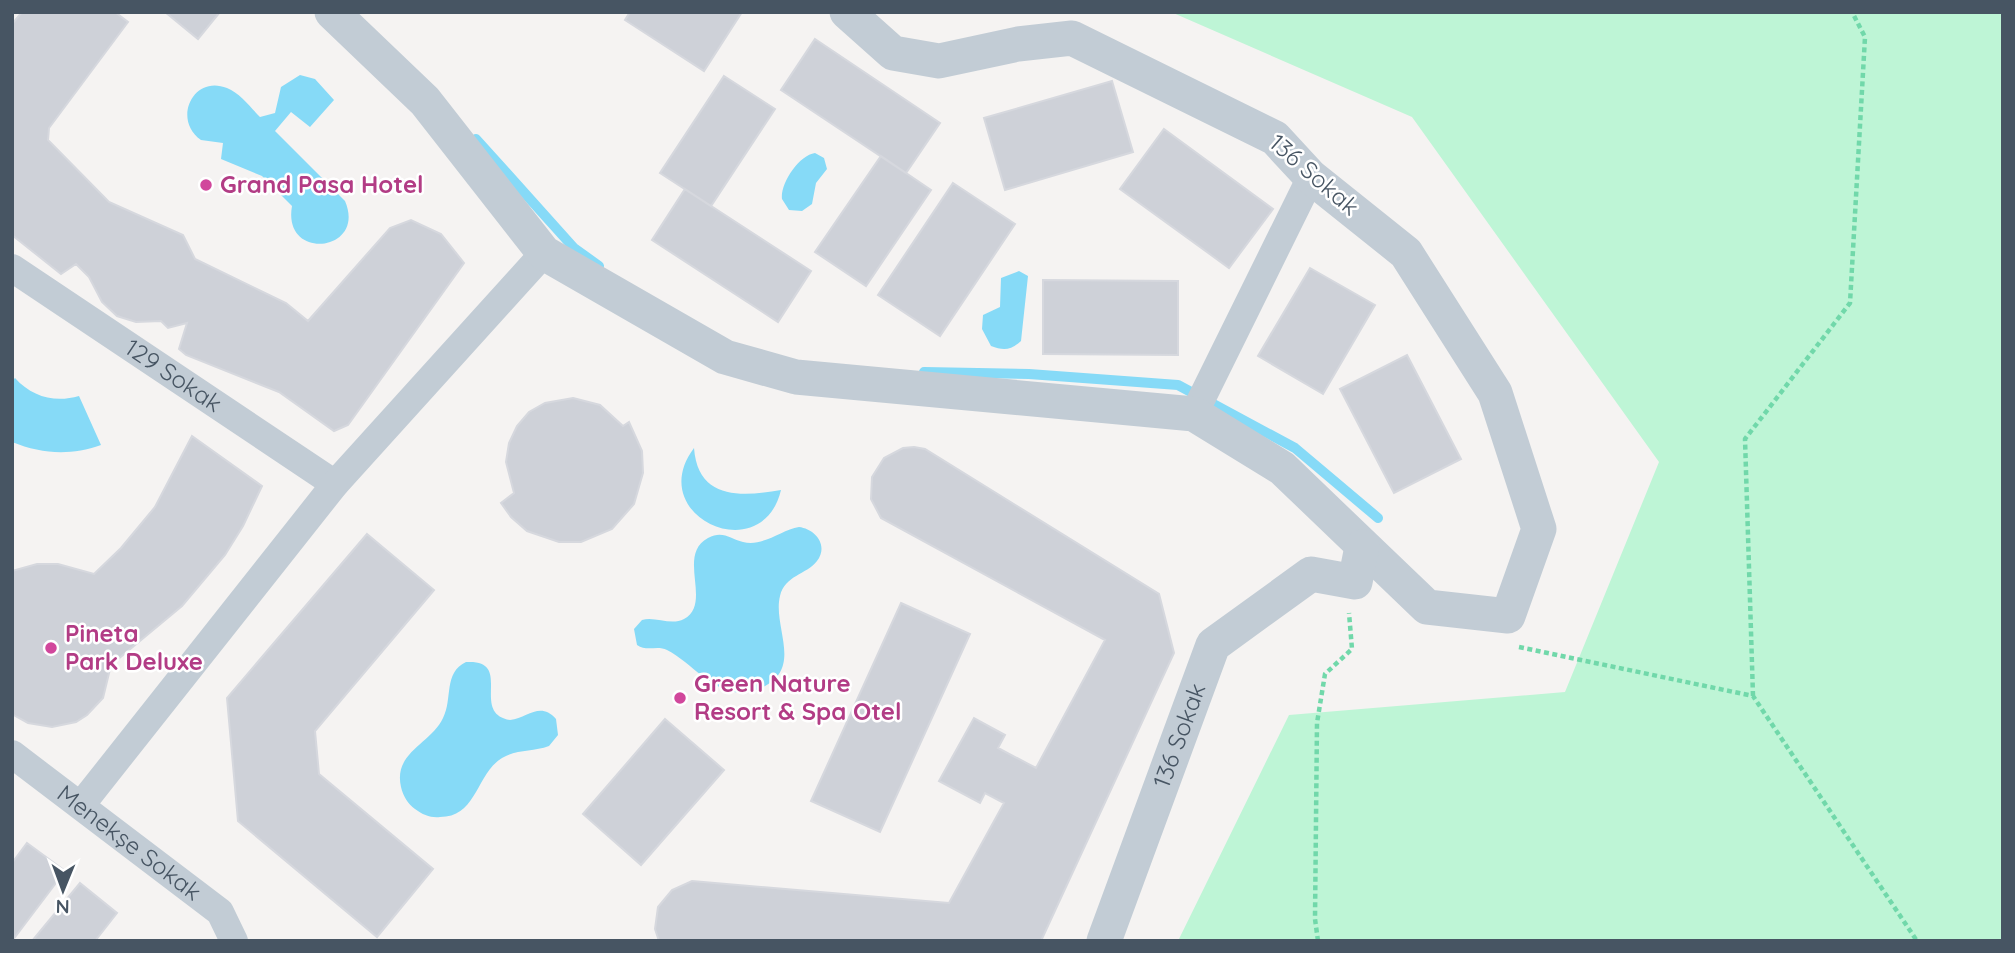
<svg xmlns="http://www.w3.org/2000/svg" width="2015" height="953" viewBox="0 0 2015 953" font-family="Quicksand,sans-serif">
<rect width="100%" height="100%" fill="#f5f3f2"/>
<path fill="#bef5d6" d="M1171,12H2003V941H1178L1289,715L1565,692L1659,462L1412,117Z"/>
<path fill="#86daf7" d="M300,75L315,79L334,100L310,127L291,112L275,131L345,201C367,252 282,262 292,206L262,176L221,159L223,143L201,140C172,120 193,74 227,88C240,93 250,107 260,117L275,113L281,87Z
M815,153L824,158L827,169L816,183L812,204L802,211L789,210L782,199C780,184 799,155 815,153Z
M1019,271L1028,276L1021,341C1011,350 1004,351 991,346L982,329L983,315L1000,307L1001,278Z
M15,378C32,397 55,403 79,396L101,445C70,456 42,454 12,442V381Z
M694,448C698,502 745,496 781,490C762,570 643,516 694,448Z
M799,527C815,529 829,545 817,561C806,575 785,575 780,596C772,628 807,672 756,690C719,703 696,665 667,650C657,645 647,652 637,645L634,629L642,620C655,616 671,626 684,619C713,603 676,555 708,538C723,530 730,539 743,542C763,547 781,530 799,527Z
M466,662C515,659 469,713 510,720C528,718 540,701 556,719L558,735L549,746C533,752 517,749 502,758C476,774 477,817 440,817C431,818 423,815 415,809C408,804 403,796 401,787C393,752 431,744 443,718C453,699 443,673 466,662Z"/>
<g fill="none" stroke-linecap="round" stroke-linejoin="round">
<path stroke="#86daf7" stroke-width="10" d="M476,139L574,248L599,266
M924,372L1029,374L1178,385L1295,448L1378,518"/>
</g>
<path fill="#ced1d8" stroke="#d6d8de" stroke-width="2" d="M22,12H115L128,22L49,128L48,140L109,202L183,235L195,259L286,303L308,321L390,228L411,220L441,234L464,263L348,425L334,431L279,392L186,355L179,349L187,323L168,328L161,321L136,322L117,316L102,302L89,277L76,264L61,274L12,235V24Z
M165,12H220L198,39Z
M630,12H742L704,71L625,20Z
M815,39L940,123L906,173L781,90Z
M724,76L775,109L711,206L660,173Z
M1112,81L1133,152L1005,190L984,118Z
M1164,129L1273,209L1229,268L1120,189Z
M881,156L931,190L866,286L815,252Z
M953,183L1015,224L940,336L878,295Z
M685,189L811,271L778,322L652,240Z
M1310,268L1375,305L1323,394L1258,356Z
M1043,280L1178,281V355L1043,354Z
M1407,355L1461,459L1394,493L1340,389Z
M573,398L600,405L623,426L629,422L642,451L643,473L634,504L612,529L581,542H559L527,531L511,517L501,503L514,493L506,462L509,443L517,426L529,412L545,403Z
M192,436L262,486L243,526L225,555L182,606L111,665L103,698L87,715L76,722L52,727L28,723L17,717L12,714V571L37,564H58L94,574L121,548L155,507Z
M914,447L925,449L1159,594L1174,653L1041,941H659L655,929L658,907L672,890L692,881L949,903L1004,803L985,793L980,803L939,781L974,718L1005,735L998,748L1036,768L1105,640L881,518L871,499L872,477L884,458L903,448Z
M367,534L434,590L315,731L319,774L433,869L377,937L238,821L227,698Z
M901,603L970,634L880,832L811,801Z
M665,719L724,770L641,865L583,814Z
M27,843L65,871L12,941V863Z
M80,883L117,913L95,941H32Z"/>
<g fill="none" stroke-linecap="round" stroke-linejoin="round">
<path stroke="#71d8aa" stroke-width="4.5" stroke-dasharray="5 3.5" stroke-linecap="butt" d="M1519,647L1753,696L1917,941
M1753,696L1745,439L1850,303L1865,37L1852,12
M1318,941L1315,919L1317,723L1325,674L1352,649L1349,613"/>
<g stroke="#c2ccd5" stroke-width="28">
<path id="s1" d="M12,268L335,484"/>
<path d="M1194,414L1311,177"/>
<path id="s2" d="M12,754L220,912L234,941"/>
<path d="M81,805L335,484L544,253"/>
</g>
<g stroke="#c2ccd5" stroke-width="35">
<path d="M332,12L425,101L544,253L725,357L796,377L1194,414L1282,468L1427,607L1508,616L1539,529L1495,393L1406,253L1311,177L1275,138L1072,38L1018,44L939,61L893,53L847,12"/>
<path id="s3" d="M1104,941L1213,645L1311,574L1355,582L1362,547"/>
</g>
</g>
<g fill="#d1479c" stroke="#fff" stroke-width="2.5">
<circle cx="206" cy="185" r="7"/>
<circle cx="51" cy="648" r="7"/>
<circle cx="680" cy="698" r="7"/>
</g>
<g text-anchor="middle" stroke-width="5" stroke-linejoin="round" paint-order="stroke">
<g font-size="24" fill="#475563" stroke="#fff">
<text transform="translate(1314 175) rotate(41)" y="8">136 Sokak</text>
<text dy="8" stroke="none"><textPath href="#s1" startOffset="194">129 Sokak</textPath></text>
<text dy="8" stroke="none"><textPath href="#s3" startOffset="219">136 Sokak</textPath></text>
<text dy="8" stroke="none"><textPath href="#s2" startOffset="147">Menekşe Sokak</textPath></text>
</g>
<g font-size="24" font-weight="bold" fill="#b23c85" stroke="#fff" text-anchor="start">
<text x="220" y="193">Grand Pasa Hotel</text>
<text x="65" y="642">Pineta<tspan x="65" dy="28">Park Deluxe</tspan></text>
<text x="694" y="692">Green Nature<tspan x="694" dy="28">Resort &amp; Spa Otel</tspan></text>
</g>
</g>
<rect width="2015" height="953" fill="none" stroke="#475563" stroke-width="28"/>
<g transform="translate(63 890) rotate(181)" stroke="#ffffff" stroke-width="5" paint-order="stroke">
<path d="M0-5L12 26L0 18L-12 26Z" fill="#475563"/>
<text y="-10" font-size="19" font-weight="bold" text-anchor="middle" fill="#475563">N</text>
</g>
</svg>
